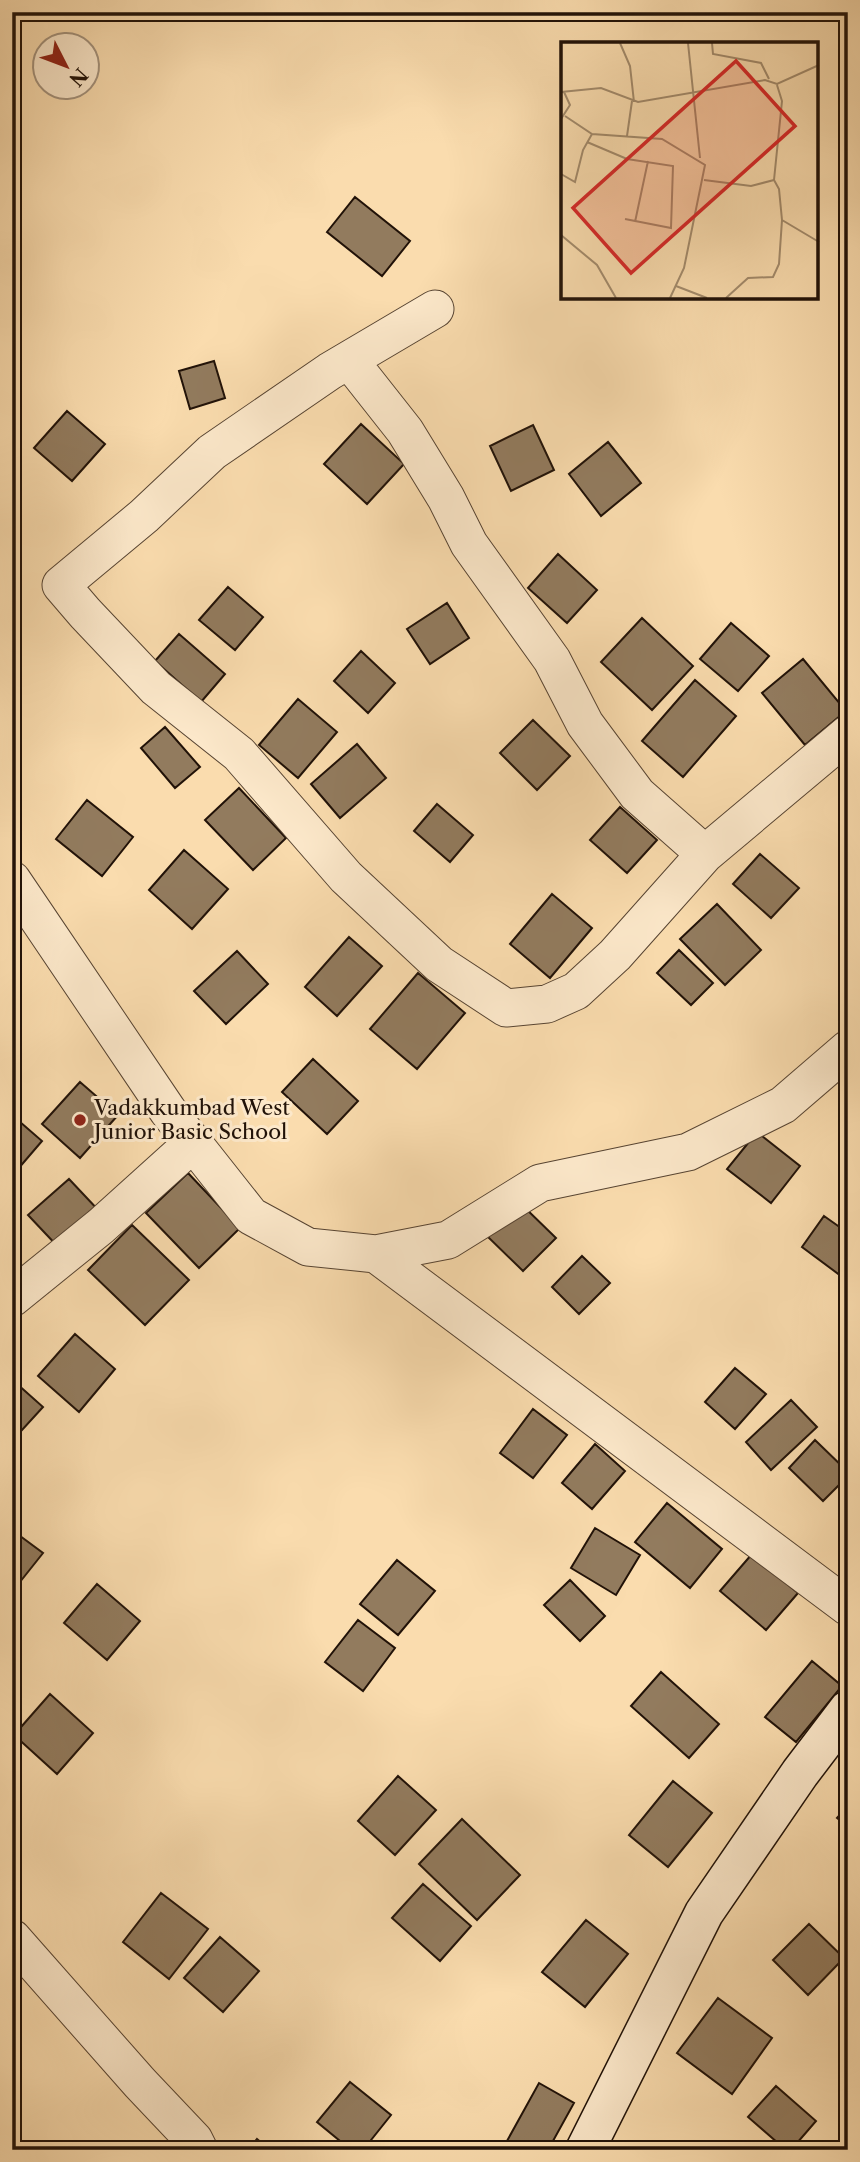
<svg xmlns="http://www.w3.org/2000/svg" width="860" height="2162" viewBox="0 0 860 2162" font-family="'Libre Caslon Text',serif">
<rect width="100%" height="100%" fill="#fadcae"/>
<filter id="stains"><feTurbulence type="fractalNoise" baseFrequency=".00286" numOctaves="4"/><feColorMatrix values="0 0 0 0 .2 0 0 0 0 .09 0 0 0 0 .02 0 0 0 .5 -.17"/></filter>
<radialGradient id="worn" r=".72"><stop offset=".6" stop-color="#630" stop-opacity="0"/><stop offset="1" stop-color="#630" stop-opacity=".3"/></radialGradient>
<path fill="#927b5e" stroke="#211208" stroke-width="2" d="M355,197L410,241L382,276L327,232Z
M214,361L225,398L190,409L179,371Z
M67,411L105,444L72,481L34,448Z
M361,424L404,464L367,504L324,464Z
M533,425L554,470L511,491L490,446Z
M608,442L641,483L601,516L569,474Z
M558,554L597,590L567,623L528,588Z
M228,587L263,617L235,650L199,620Z
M447,603L469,638L430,664L407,629Z
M642,618L693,666L652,710L601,662Z
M731,623L769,656L738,691L700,659Z
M179,634L225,674L201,702L155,661Z
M361,651L395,683L368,713L334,681Z
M803,659L846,711L805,745L762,693Z
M695,680L736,716L683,777L642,741Z
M298,699L337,732L298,778L259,745Z
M533,720L570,756L537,790L500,753Z
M165,727L200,767L175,788L141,748Z
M357,744L386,778L340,818L311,784Z
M239,788L286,838L253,870L205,820Z
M87,800L133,837L102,876L56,839Z
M437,804L473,835L450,862L414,831Z
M620,807L657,840L627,873L590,840Z
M184,850L228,889L192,929L149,890Z
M760,854L799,888L771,918L733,884Z
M552,894L592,928L550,978L510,944Z
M717,904L761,950L725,985L680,939Z
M349,937L382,966L337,1016L305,987Z
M679,950L713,983L691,1005L657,973Z
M237,951L268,984L226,1024L194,991Z
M418,973L465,1013L417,1069L370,1029Z
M313,1059L358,1101L327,1134L282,1092Z
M80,1082L118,1115L80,1158L42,1124Z
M12,1115L42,1141L12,1176Z
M757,1132L800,1166L771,1203L727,1169Z
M188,1173L240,1228L199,1268L146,1213Z
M69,1179L101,1213L61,1250L28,1215Z
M519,1202L556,1238L523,1271L486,1235Z
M824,1216L848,1233V1266L841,1276L802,1247Z
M132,1225L189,1280L145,1325L88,1270Z
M582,1256L610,1283L579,1314L552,1287Z
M75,1334L115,1369L79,1412L38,1376Z
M735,1368L766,1394L735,1429L705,1402Z
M16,1383L43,1407L12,1441V1387Z
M791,1400L817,1427L771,1470L746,1442Z
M533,1409L567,1435L533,1478L500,1453Z
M815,1440L848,1472V1476L823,1501L789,1468Z
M595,1444L625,1471L592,1509L562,1483Z
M667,1503L722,1549L690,1588L635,1542Z
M595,1528L640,1555L616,1595L571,1568Z
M12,1530L43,1553L12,1592Z
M752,1554L798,1593L766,1630L720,1591Z
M397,1560L435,1591L398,1635L360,1604Z
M570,1580L605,1616L580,1641L544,1605Z
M97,1584L140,1621L107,1660L64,1623Z
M358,1620L395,1648L363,1691L325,1662Z
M812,1661L842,1686L796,1742L765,1717Z
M661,1672L719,1724L689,1758L631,1706Z
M50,1694L93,1733L57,1774L14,1735Z
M398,1776L436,1810L395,1855L358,1821Z
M673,1781L712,1813L668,1867L629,1835Z
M848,1806V1827L837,1818Z
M462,1819L520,1875L477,1920L419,1864Z
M423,1884L471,1926L440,1961L392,1918Z
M161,1893L208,1929L169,1979L123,1942Z
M586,1920L628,1954L585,2007L542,1972Z
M809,1924L844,1958L808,1995L773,1960Z
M220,1937L259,1971L223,2012L184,1978Z
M718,1998L772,2038L732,2094L677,2053Z
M350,2082L391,2115L363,2150H351L317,2122Z
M539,2083L574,2103L548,2150H502Z
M776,2086L816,2121L791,2150H786L748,2117Z
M257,2139L270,2150H248Z"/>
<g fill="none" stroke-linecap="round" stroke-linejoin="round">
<defs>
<path id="minor" d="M435,309L330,371L212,452L144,516L61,585L85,613L156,688L239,754L346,877L439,964L506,1008L547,1004L576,991L615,955L705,854L848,734
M349,360L405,431L446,498L469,544L552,660L585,724L637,794L705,854
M12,880L168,1111L251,1216L308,1247L376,1254L448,1240L540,1183L688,1152L783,1105L848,1049
M376,1254L848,1607
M12,1298L101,1226L193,1143
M12,1938L140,2083L194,2140L199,2150"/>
<path id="secondary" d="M585,2150L704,1913L800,1773L848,1710"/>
</defs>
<use href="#minor" stroke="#574432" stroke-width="39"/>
<use href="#secondary" stroke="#211208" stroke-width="41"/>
<use href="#minor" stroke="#fce8ca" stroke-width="37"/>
<use href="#secondary" stroke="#fce8ca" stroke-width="38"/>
</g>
<circle fill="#8f2418" stroke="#fce8ca" stroke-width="2.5" cx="80" cy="1120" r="7"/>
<g text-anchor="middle" stroke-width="6" stroke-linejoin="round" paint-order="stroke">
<g font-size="21" fill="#211208" stroke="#fce8ca" text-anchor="start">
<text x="94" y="1115">Vadakkumbad West<tspan x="94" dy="24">Junior Basic School</tspan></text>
</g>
</g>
<g transform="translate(561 42)">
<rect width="257" height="257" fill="#fadcae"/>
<path fill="none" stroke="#a38b6c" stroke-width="2" d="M59,1L69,24L73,60M127,1L139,116M151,1L152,12L200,21L208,37M216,43L221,59L213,138L218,147L221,178L258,200M0,50L40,46L77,60L204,38L216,42L258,23M4,74L31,92L101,97L144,123L123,226L109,256M0,77L9,63L3,50M66,94L71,59M26,100L66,117L112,124L110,186L64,177M0,132L14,140L22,108L31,92M143,138L190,144L213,138M74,180L87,119M0,193L36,223L55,256M115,244L146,256M165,256L187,236L212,235L218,222L221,178"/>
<path fill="#d62828" fill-opacity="0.15" stroke="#d62828" stroke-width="3.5" d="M175,19L234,84L70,231L12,166Z"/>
<rect width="257" height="257" fill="none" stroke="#211208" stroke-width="3.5"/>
</g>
<rect width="860" height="2162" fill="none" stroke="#fadcae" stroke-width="42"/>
<rect x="14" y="14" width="832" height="2134" fill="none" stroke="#211208" stroke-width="3.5"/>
<rect x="21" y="21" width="818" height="2120" fill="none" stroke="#211208" stroke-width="2"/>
<g transform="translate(66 66) rotate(132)"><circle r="33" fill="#fce8ca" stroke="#a4927c" stroke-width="2"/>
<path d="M0-5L12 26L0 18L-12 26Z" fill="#8f2418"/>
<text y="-10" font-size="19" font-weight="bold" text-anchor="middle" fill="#211208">N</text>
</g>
<rect width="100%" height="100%" filter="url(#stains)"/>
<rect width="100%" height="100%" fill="url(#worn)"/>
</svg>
